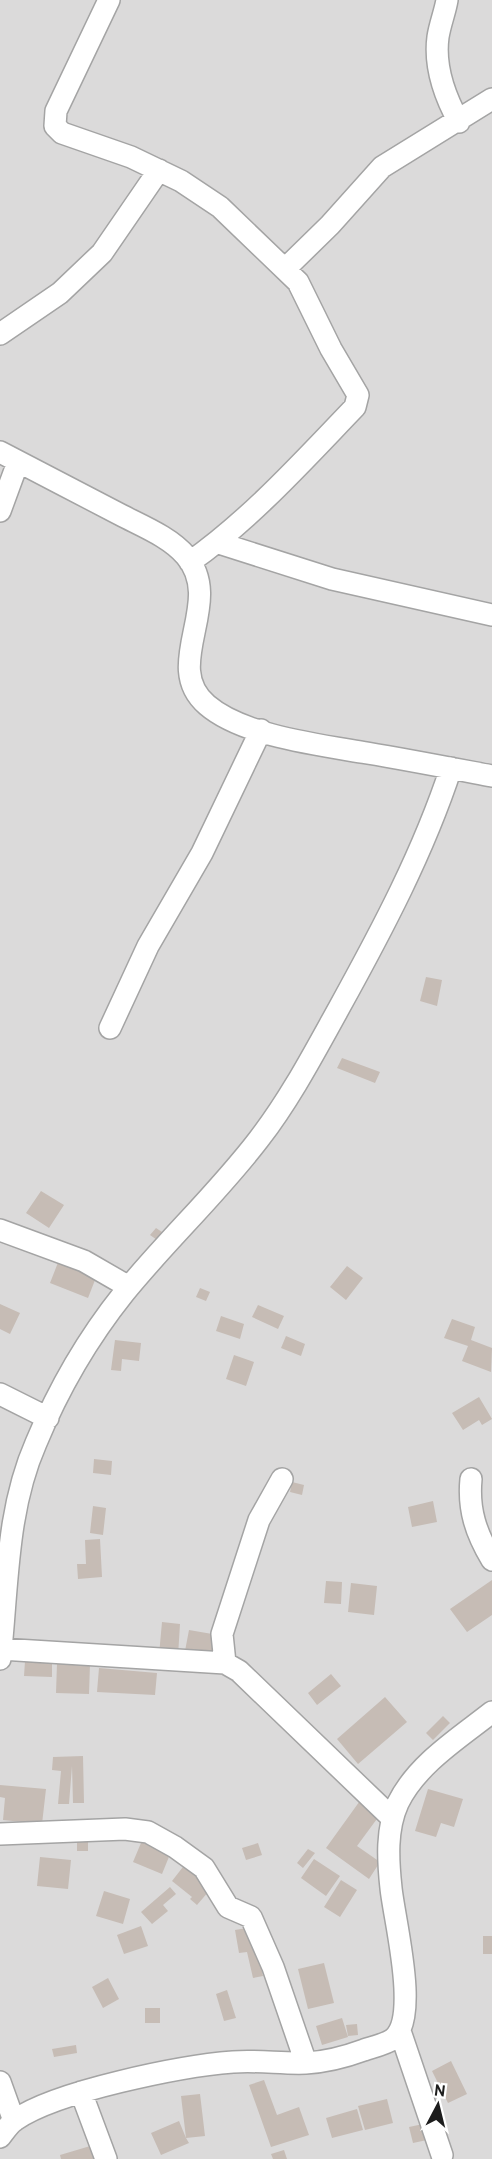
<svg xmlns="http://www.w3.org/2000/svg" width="492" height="2159" viewBox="0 0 492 2159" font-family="Overpass,sans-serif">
<rect width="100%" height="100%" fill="#eeeae2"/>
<path fill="#dbdada" d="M0,0H492V2159H0Z"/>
<path fill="#c6bcb5" d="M426,977L442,980L437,1006L420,1001Z
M342,1058L380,1072L375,1083L337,1068Z
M41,1191L64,1205L49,1228L26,1213Z
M156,1228L165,1234L160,1242L150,1235Z
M59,1260L97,1275L88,1298L50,1283Z
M347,1266L363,1278L346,1300L330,1287Z
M200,1288L210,1292L206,1301L196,1297Z
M0,1304L20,1313L10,1334L0,1329Z
M258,1305L284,1316L278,1329L252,1317Z
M221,1316L244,1324L240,1339L216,1331Z
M452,1319L475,1327L471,1340L492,1348L491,1372L462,1361L468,1346L444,1338Z
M286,1336L305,1344L301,1356L281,1348Z
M115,1340L141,1343L139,1361L122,1359L121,1371L111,1370Z
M234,1355L254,1362L246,1386L226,1379Z
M479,1397L492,1419L482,1425L479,1420L463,1430L452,1413Z
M94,1459L112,1461L111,1475L93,1473Z
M292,1482L304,1485L302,1495L290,1492Z
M433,1501L437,1522L412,1527L408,1507Z
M93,1506L106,1508L103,1535L90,1533Z
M100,1539L102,1577L78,1579L77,1564H86L85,1540Z
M492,1580V1615L467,1632L450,1609Z
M326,1581L342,1582L341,1604L324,1603Z
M351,1583L377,1586L374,1615L348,1612Z
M162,1622L180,1624L178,1656L159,1655Z
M189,1630L218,1635L215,1656L185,1651Z
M25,1661L52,1662V1677L24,1676Z
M57,1663L90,1664L89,1694L56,1693Z
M99,1668L157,1673L155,1695L97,1692Z
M331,1674L341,1686L317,1705L308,1693Z
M385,1697L407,1722L358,1764L337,1739Z
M443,1716L450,1723L433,1740L426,1733Z
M83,1756L84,1803H73L72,1766L69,1804H58L61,1771L52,1770L53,1757Z
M0,1785L46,1789L42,1824L3,1820L5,1798L0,1797Z
M428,1789L463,1799L454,1827L441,1823L436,1837L415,1831Z
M362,1798L382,1812L357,1846L380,1862L369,1879L326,1848Z
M146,1831L175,1842L162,1874L133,1862Z
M77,1839L88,1840V1851H77Z
M258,1843L262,1855L246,1860L242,1848Z
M308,1849L315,1853L303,1868L297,1863Z
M193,1854L221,1877L197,1905L190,1899L192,1897L172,1881Z
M40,1857L71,1860L68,1889L37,1886Z
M314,1859L340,1876L326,1896L301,1878Z
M341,1880L357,1890L340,1917L324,1907Z
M170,1887L176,1894L163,1905L168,1911L152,1924L141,1912Z
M104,1891L130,1899L123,1924L96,1916Z
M141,1926L148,1946L124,1954L117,1935Z
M253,1927L263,1976L253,1978L247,1952L239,1953L235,1930Z
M483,1936H492V1954H483Z
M324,1963L334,2003L308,2009L298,1969Z
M108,1978L119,1999L103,2008L92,1987Z
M227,1990L236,2018L224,2021L216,1994Z
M145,2008H160V2023H145Z
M342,2018L348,2037L322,2045L316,2026Z
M357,2024L358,2035L348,2036L346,2025Z
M76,2045L77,2053L54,2057L52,2049Z
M451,2061L467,2094L448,2103L432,2071Z
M264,2080L277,2115L299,2107L309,2135L271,2147L249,2085Z
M200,2094L205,2136L186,2138L189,2143L161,2155L151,2133L179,2121L186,2138L181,2096Z
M387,2099L393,2123L365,2130L358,2106Z
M357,2109L363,2130L332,2138L326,2118Z
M437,2121L441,2137L413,2143L409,2127Z
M97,2144L98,2159H61L60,2155Z
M284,2150L287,2159H273L271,2154Z"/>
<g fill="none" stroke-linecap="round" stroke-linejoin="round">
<defs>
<path id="minor" d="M109,0L56,111L55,126L62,133L131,157L181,181L220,207L298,282L331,349L358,395L355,407C303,461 251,519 190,562
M447,0C445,12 440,24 438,37C434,67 444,95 459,122
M286,268L330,225L382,167L492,99
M0,334L60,293L102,253L159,170
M0,452C40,473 81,494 121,515C142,526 170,537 186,556C226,603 160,665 207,705C243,736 320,745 367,753C409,760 450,768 492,776
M0,511L18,462
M219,543L332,579L492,615
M110,1028L148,946L202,853L261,730
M0,1230L84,1261L129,1287
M0,1394L48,1418
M471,1479C468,1510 476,1533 492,1560
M0,1649L225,1663L239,1671L392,1818
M0,1659C8,1586 6,1511 36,1443C58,1390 88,1338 124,1293C167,1240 217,1194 259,1139C290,1099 314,1053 339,1008C382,930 423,853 451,768
M225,1663L222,1634L259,1520L282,1479
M0,1834L125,1829L148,1832L175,1847L204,1868L228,1907L251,1917L273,1967L306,2063
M400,2031L442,2155
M0,2082L14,2121
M81,2092L106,2159
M0,2137C4,2132 9,2124 15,2120C57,2091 181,2066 233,2062C258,2060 282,2064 306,2063C326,2062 345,2057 364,2050C373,2047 386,2044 393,2039C420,2018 394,1919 391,1888C388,1860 386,1829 398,1803C417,1764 459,1738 492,1712"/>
</defs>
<use href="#minor" stroke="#a4a4a4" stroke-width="24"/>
<use href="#minor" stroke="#fff" stroke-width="21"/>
</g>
<g transform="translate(438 2105) rotate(7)" stroke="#ffffff" stroke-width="4.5" paint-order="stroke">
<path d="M0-4.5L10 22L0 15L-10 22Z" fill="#1d1d1d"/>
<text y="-9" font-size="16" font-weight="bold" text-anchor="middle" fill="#1d1d1d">N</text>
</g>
</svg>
